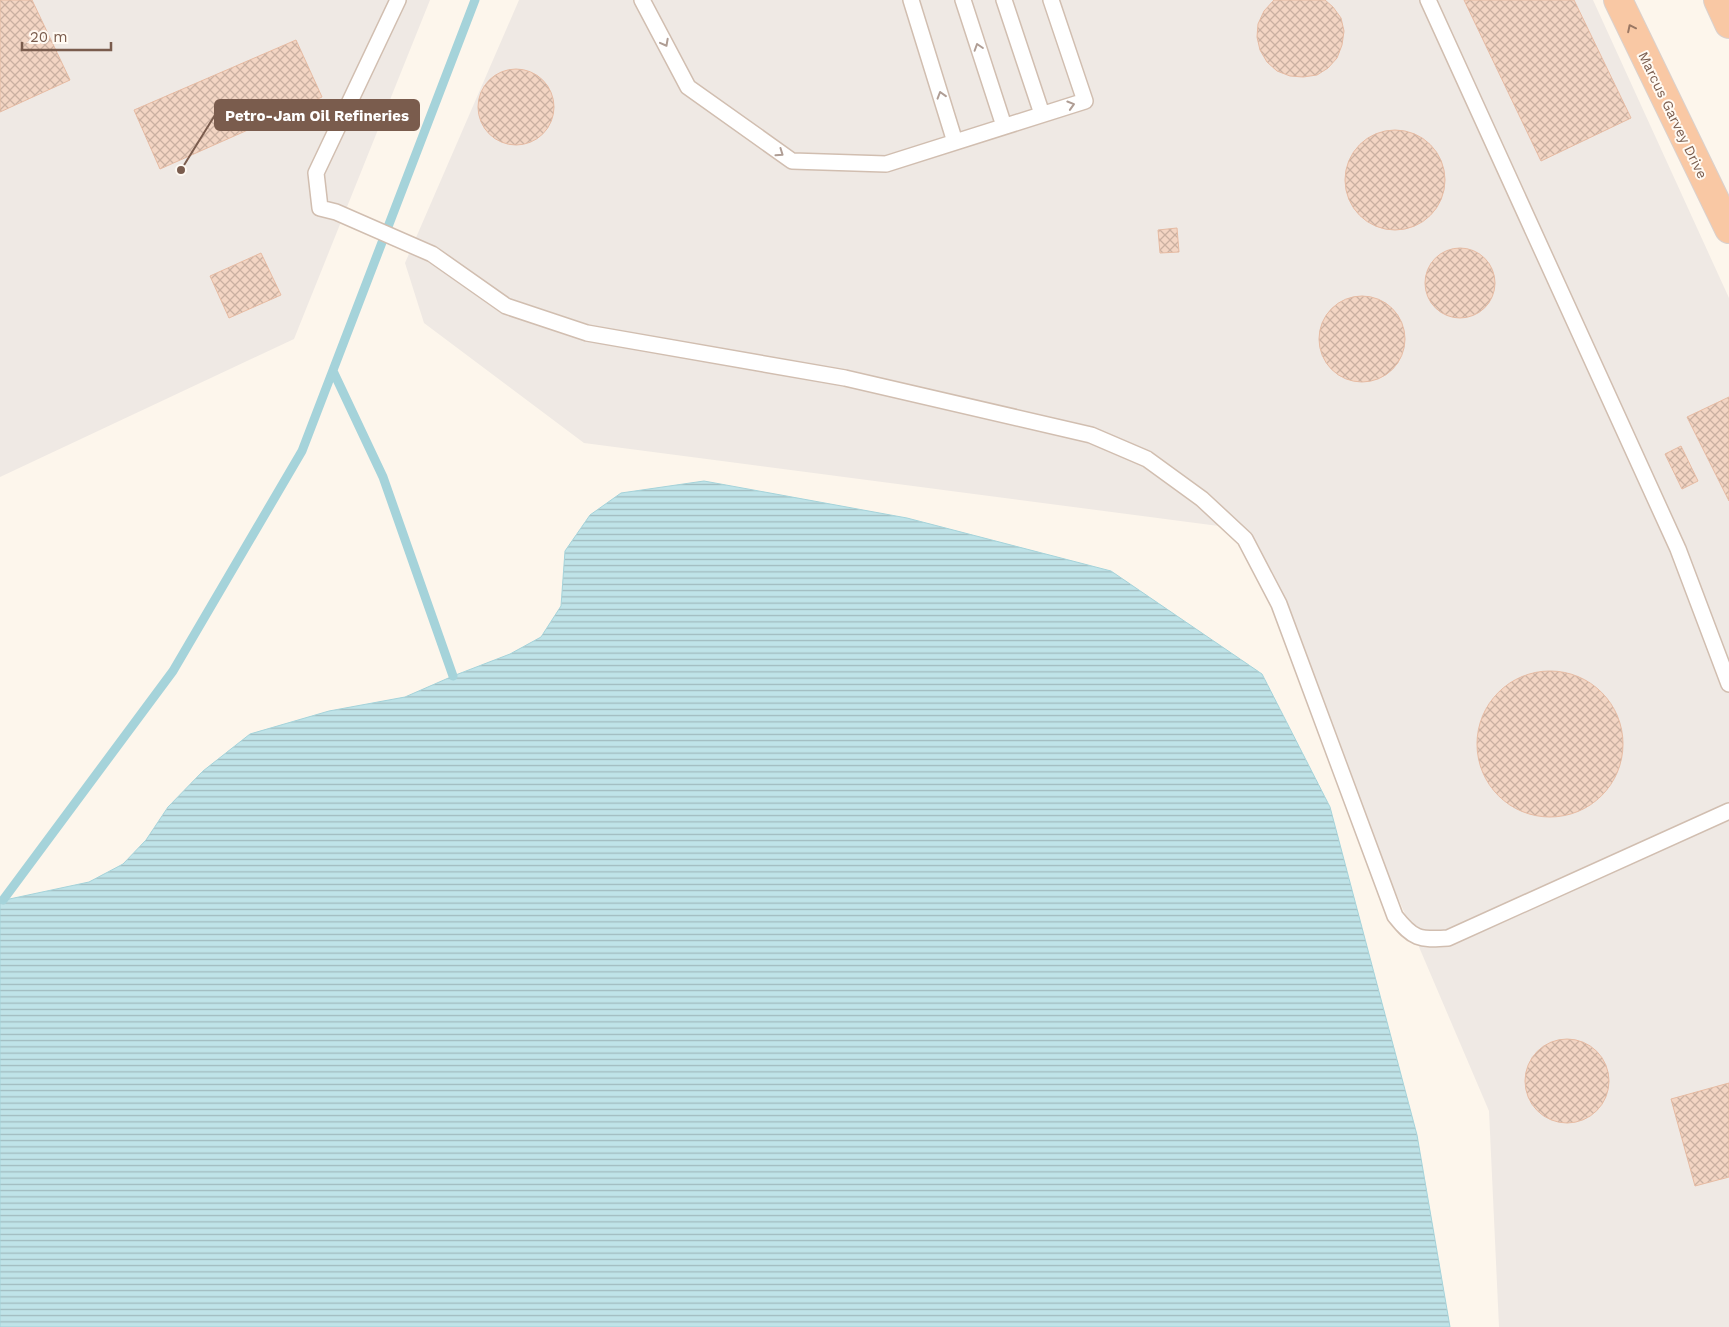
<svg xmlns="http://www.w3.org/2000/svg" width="1729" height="1327" viewBox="0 0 1729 1327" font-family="'Work Sans',sans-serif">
<defs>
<pattern id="water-rules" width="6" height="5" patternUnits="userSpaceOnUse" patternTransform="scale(1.25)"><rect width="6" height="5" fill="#bfe3e8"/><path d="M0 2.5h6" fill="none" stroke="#a0bbbe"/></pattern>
<pattern id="building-cross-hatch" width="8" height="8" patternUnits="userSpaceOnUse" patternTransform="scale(1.25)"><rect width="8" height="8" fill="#f3d5c3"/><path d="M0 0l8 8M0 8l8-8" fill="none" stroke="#cab0a1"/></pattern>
</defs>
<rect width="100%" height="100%" fill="#fdf6ec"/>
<path fill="#efe9e4" d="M0,0H430L294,339L0,477Z
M519,0H1593L1729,298V1327H1499L1489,1111L1291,647L1234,528L584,443L424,323L405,263Z"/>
<path fill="url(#water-rules)" stroke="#a5d3da" d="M704,481L907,518L1111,571L1262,674L1330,807L1417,1135L1450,1327H0V901L89,882L123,864L146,840L168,807L203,771L250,734L329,711L405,697L453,676L510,654L541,637L561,606L565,551L590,515L621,493Z"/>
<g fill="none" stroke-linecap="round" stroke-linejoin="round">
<path stroke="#a5d3da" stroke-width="9" d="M333,371L383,477L453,676
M3,900L173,671L302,451L475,0"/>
</g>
<path fill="url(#building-cross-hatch)" stroke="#e6bba3" d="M0,0H32L70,80L0,112Z
M1274,0H1325L1333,7L1341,18L1344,31L1342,45L1337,58L1328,68L1317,75L1303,77L1290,76L1277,71L1267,62L1260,50L1257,37L1258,24L1264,11Z
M1464,0H1574L1631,118L1541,161Z
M296,40L322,97L160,169L134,110Z
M478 107a38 38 0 1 1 76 0a38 38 0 1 1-76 0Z
M1345 180a50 50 0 1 1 100 0a50 50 0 1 1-100 0Z
M1177,228L1179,252L1160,253L1158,230Z
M1425 283a35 35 0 1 1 70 0a35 35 0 1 1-70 0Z
M261,253L281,295L229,318L210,276Z
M1319 339a43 43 0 1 1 86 0a43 43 0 1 1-86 0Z
M1729,397V501L1687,417Z
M1681,446L1698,481L1682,489L1665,454Z
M1477 744a73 73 0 1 1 146 0a73 73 0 1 1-146 0Z
M1525 1081a42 42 0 1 1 84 0a42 42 0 1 1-84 0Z
M1729,1083V1177L1695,1186L1671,1099Z"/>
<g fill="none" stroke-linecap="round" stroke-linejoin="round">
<defs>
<path id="service" d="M398,0L316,173L320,208L336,212L432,254L506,306L587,333L845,378L1091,435L1147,459L1202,499L1245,539L1279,604L1395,916C1413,939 1419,940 1448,938L1729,811
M642,0L688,87L792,161L886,164L1085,101L1051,0
M911,0L955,142
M963,0L1004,126
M1004,0L1042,114
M1428,0L1678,549L1729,684"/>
<path id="trunk" d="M1618,0L1729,229
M1718,0L1729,24"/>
</defs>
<use href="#service" stroke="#d1beb0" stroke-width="18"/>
<use href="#trunk" stroke="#dad1cd" stroke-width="30"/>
<use href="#service" stroke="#fff" stroke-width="15"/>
<use href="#trunk" stroke="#f9c8a4" stroke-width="28"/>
</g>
<defs><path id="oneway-chevron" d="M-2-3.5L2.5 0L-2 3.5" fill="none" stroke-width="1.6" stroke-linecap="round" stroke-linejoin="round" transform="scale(1.25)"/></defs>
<use stroke="#9a7763" href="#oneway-chevron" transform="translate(1631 28) rotate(-116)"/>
<g stroke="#af9d94">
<use href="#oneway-chevron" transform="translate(665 43) rotate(62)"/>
<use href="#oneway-chevron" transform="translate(978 47) rotate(-108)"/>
<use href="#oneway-chevron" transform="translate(941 95) rotate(-107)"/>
<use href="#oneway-chevron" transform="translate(1071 105) rotate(-17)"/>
<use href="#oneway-chevron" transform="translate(780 153) rotate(35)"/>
</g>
<g text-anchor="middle" stroke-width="4" stroke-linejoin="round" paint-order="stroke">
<g font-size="14" fill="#7a5c4d" stroke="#fffaf3">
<text transform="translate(1673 115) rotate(64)" y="5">Marcus Garvey Drive</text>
</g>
</g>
<path fill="none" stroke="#7a5c4d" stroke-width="2" d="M181 170L215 115"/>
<circle fill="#7a5c4d" stroke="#fffaf3" stroke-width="2" cx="181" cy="170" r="5"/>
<rect fill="#7a5c4d" stroke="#7a5c4d" stroke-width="2" x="215" y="100" width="204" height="30" rx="5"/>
<g font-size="15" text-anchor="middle" font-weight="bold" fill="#fff">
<text x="317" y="121">Petro-Jam Oil Refineries</text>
</g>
<path d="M22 42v8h89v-8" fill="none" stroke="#7a5c4d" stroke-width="2.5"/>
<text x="30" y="42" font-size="15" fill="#7a5c4d" stroke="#fffaf3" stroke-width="4" paint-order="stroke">20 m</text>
</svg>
